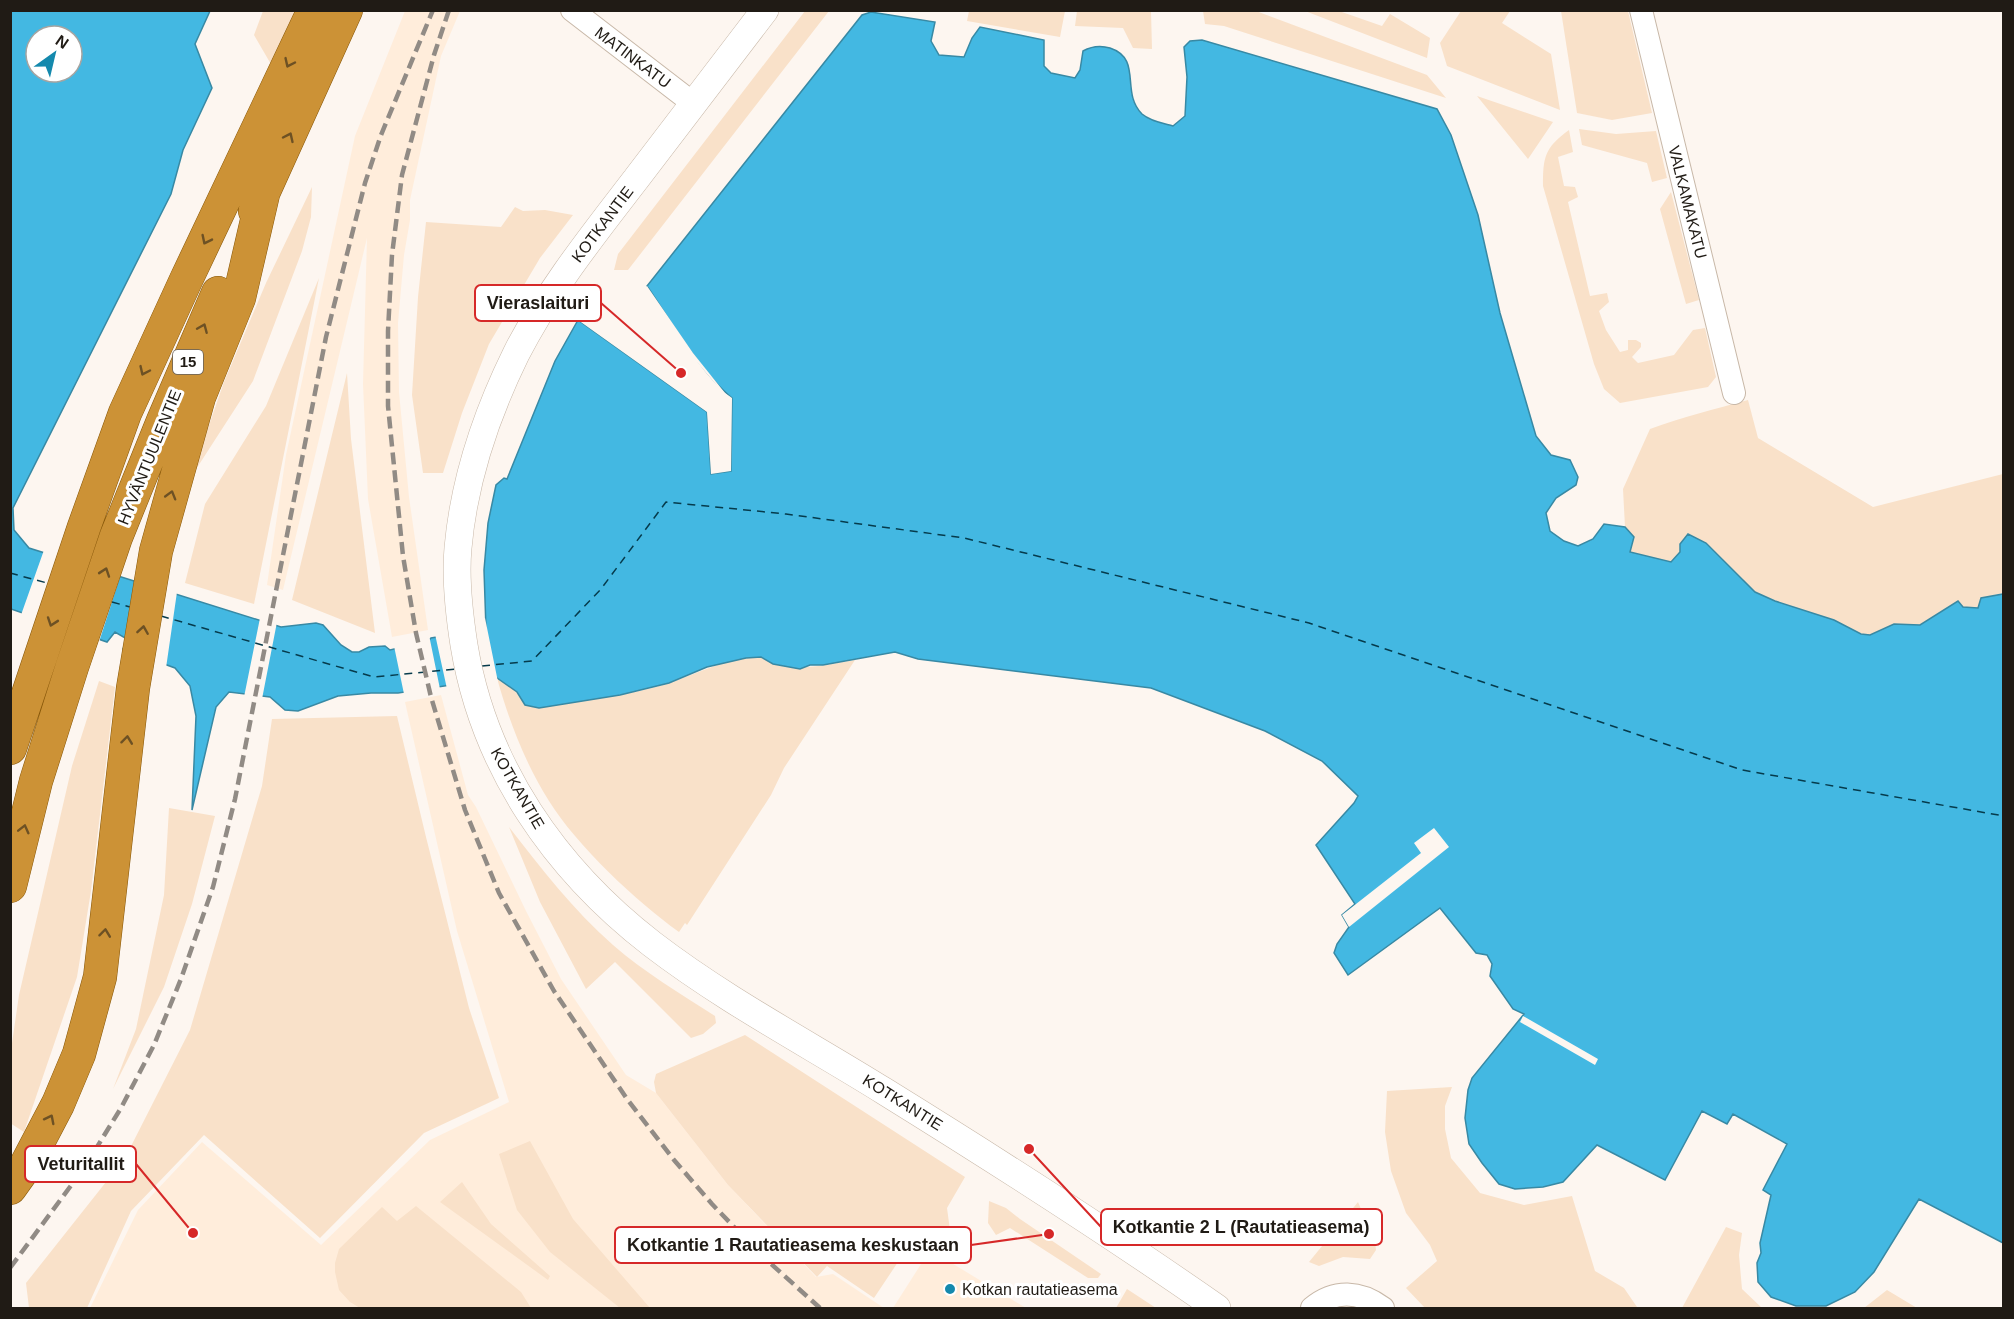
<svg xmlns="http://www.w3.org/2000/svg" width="2014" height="1319" viewBox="0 0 2014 1319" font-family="Helvetica,sans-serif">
<rect width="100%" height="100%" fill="#fdf6f0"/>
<path fill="#ffeddb" d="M405,11H460L441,56L410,200V220L404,255L398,323L399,392L409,497L428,630L392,637L368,499L363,384L367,238L283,590L267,585L286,455L355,136Z
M441,695L468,795L476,807L526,911L561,979L626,1075L656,1093L728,1185L816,1277L833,1274L884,1308H90L138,1210L202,1142L321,1245L430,1140L509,1102L457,931L405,702Z
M930,1250L1026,1308H893Z"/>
<path fill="#f9e1c9" d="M263,11H296L272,66L254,35Z
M805,11H829L628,270H614L618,254Z
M969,11V10L1065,11L1060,37L967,21Z
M1077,11H1151L1152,49L1133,48L1123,28L1075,26Z
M1203,11H1256L1427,75L1446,98L1224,26L1205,24Z
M1305,11H1339L1382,26L1390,14L1430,38L1427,58Z
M1461,11H1510L1502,23L1551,54L1560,110L1447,66L1440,43Z
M1561,11H1628L1652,113L1612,120L1577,113Z
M1477,96L1553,122L1528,159Z
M1579,129L1616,134L1656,131L1667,178L1652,182L1647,163L1582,145Z
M1569,130L1573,152L1558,157L1564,186L1575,187L1578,197L1568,202L1590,296L1607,293L1609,302L1599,311L1606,330L1620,352L1628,350V340H1636L1641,343V347L1632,357L1638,363L1674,355L1693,330L1705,328L1716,377L1708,387L1620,403L1604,389L1594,364L1543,186C1543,158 1544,148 1569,130Z
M312,187L311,217L302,251L253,381L191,477L224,382L266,283Z
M1671,192L1699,300L1686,304L1660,209Z
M515,207L523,211L545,210L573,215L540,258L489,344L462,413L443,473H423L412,395L418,297L426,222L501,227Z
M319,278L254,604L185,583L205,504L266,406Z
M347,373L351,439L375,633L292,600Z
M1748,400L1758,438L1873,507L2003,474V593L1981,598L1978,608L1963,607L1958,601L1920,625L1894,624L1870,635L1861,634L1834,620L1775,601L1754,592L1706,543L1680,552L1671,562L1630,552L1625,527L1623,489L1650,429C1682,417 1715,409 1748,400Z
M761,657C790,675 823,665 855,660L784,768L771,795L687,925L685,923L679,932C636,901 577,846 549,801C525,763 509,721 497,678L517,692L525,705C547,709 567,702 588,699C615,695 643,692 669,683C702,672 725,658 761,657Z
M99,681L115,687L91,891L77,977L24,1132L10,1123L11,1050L19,995L72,766Z
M397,716L426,837L469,1008L499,1098L424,1133L320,1238L204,1135L131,1211L87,1308H29L26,1283L125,1158L190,1030L262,786L272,719Z
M169,808L215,816L192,904L164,987L113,1089L136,1029L164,895Z
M509,827C541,868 574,911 613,945C644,972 681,994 715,1016L716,1023L703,1034L691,1038L615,962L586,989L540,902Z
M745,1035L965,1177L947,1208L954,1260L921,1241L908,1247L874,1298L827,1266L817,1277L728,1185L656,1093L654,1082L656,1074Z
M1452,1087L1445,1106V1129L1451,1158L1480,1193L1524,1205L1572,1196L1595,1271L1624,1288L1637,1307L1636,1308H1425L1406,1288L1437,1261L1430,1245L1406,1213L1391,1171L1385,1132L1387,1091Z
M530,1141L573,1219L650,1308H620L550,1252L517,1210L499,1154Z
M462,1182L491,1224L550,1276L548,1280L440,1202Z
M989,1201L1006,1208L1020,1219L1101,1274L1098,1278H1088L1010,1228L996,1235L988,1223Z
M1358,1202L1375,1242L1376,1250L1370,1259L1343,1257L1319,1266L1309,1262Z
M416,1206L521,1292L531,1308H360L350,1302L339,1290L335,1272V1263L339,1249L382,1207L397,1221Z
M1726,1227L1742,1233L1739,1255L1742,1289L1762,1308H1682Z
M1127,1289L1156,1308H1116Z
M1887,1290L1917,1308H1864Z"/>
<path fill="#43b8e2" stroke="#3889a4" stroke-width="1.5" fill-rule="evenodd" d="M10,11H210L195,44L212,88L183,150L171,194L13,508L14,530L29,548L281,627L316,623L323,625L341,645L352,652H359L369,647L385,646L390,650L428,641L431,638L486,629L484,570L488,523L496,485L504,478L507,479L555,361L578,320L707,412L711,474L731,471L732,398C701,373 670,320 647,286L862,15L871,12L935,22L931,41L939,55L964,57L972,38L980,27L1044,40V66L1051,73L1075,78L1080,70L1083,51C1092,46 1100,45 1110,48C1143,59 1120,92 1142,114C1150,121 1162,123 1173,126L1185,116L1187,77L1184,47L1190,41L1202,40L1437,109L1451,135L1478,215L1500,313L1536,436L1551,455L1570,460L1578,477L1576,485L1556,498L1546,513L1550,531L1564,541L1578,546L1593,539L1604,524L1625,527L1634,537L1630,552L1671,562L1680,552V544L1688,534L1706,543L1755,592L1775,601L1834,620L1861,634L1870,635L1894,624L1920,625L1958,601L1963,607L1978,608L1981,598L2003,594V1243L1919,1199L1874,1272L1855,1292L1826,1306H1796L1771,1297L1758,1282L1757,1263L1761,1253L1760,1243L1771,1195L1763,1190L1787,1144L1733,1114L1727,1124L1702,1111L1665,1180L1597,1145L1563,1182L1543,1187L1515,1189L1499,1184L1482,1163L1469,1144L1465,1118L1468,1090L1472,1078L1524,1014L1513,1009L1490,976L1492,964L1487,955L1476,953L1440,908L1348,975L1334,953L1337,944L1349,927L1342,915L1355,904L1316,845L1354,803L1358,796L1322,761L1265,731L1151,688L918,659L895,652L823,665H810L800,669L773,664L761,657L746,658L707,667L669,683L620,695L539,708L525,705L517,692L497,678L398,693H371L338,696L298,711L285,710L270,697L229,692L216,707L192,810L196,716L190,686L175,668L123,649L127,639L115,632L107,642L11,609ZM36,36H72V72H36Z"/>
<path fill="#fdf6f0" d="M647,286L693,353L725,393L732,398L731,471L711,474L707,412L578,320L581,318L709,410L714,471L728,469L729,400L691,355L644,288Z
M44,550L121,574L99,642L21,615Z
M140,580L177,592L166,668L128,654Z
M260,618L277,622L262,699L244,697Z
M485,618L498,682L496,681L447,689L435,634L483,626L482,619Z
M429,635L440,689L404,694L394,646L427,639Z
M1434,828L1449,847L1349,927L1342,915L1421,853L1414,843Z
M1523,1016L1598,1059L1595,1065L1520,1022Z"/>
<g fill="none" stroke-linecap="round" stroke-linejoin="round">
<path stroke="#063b4c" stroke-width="1.5" stroke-dasharray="8 6" stroke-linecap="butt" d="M10,573L47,583
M112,602L130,607
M161,616L374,677L456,669
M482,666L532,661L601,589L666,502L786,514L964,538L1309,623L1742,770L2004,816"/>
<defs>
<path id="minor" d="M572,10L694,104
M1641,10L1734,393
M1312,1308C1335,1289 1360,1291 1383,1308"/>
<path id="tertiary" d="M765,10C722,67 679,123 636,179C593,235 548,291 516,354C486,415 464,480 458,548C455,580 459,613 464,645C484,767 555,869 652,944C725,1000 807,1043 884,1091C997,1161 1108,1232 1217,1308"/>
<path id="trunk" d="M255,211L346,10
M10,748L84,527L125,413L186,280L314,10
M10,886L36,781L72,667L116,537L163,421L218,293
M10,1188L25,1167L58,1104L79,1054L100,977L133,688L156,551L199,397L239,298L264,190"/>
</defs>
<use href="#minor" stroke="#c8b8a8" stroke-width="24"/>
<use href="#tertiary" stroke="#c8b8a8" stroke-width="28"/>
<use href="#trunk" stroke="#875709" stroke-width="34"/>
<use href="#minor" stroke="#fff" stroke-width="22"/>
<use href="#tertiary" stroke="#fff" stroke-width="27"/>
<use href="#trunk" stroke="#cc9236" stroke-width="33"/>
<path stroke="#918b85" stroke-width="4.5" stroke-dasharray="12 6" stroke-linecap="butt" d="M449,10L434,55L402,175L392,255L388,331V406L403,556L416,633L431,697L465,810L499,893L554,991L627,1099L674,1160L712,1204L759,1253L820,1308
M10,1268L84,1168L121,1108L154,1045L181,979L213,887L235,799L326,337L365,183L381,135L433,10"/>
</g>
<defs><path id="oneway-chevron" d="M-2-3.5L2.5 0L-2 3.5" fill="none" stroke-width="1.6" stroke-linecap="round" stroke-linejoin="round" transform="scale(1.5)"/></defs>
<g stroke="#6d5124">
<use href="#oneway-chevron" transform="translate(289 63) rotate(115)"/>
<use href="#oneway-chevron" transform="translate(289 137) rotate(-65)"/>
<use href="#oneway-chevron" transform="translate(206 240) rotate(116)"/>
<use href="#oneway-chevron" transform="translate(203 328) rotate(-67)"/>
<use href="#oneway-chevron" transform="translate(144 371) rotate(115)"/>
<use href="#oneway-chevron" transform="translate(171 495) rotate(-74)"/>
<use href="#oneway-chevron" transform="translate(105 572) rotate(-71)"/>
<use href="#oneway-chevron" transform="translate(52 622) rotate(109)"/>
<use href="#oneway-chevron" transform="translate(143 630) rotate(-81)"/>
<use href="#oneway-chevron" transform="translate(127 740) rotate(-83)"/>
<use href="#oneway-chevron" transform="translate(24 829) rotate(-76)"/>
<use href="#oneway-chevron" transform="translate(105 933) rotate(-83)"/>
<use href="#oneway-chevron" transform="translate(50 1119) rotate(-63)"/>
</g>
<circle fill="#1489ad" stroke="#fff" stroke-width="2" cx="950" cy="1289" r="6"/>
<g text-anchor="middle" stroke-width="6" stroke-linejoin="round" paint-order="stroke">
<rect fill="#fff" stroke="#635f5b" stroke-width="1.5" x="173" y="350" width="30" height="24" rx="4.5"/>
<g font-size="15" font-weight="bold" fill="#201b15">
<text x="188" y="367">15</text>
</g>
<g font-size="16" fill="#201b15" stroke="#fff">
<text transform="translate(633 57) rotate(37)" y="6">MATINKATU</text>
<text transform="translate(1688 202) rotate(76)" y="6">VALKAMAKATU</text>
<text transform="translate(602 224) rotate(-53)" y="6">KOTKANTIE</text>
<text transform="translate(149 457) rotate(-68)" y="6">HYVÄNTUULENTIE</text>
<text transform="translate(518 788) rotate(60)" y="6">KOTKANTIE</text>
<text transform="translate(903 1102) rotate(32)" y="6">KOTKANTIE</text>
</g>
<g font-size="16" fill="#201b15" stroke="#fff" text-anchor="start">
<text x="962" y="1295">Kotkan rautatieasema</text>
</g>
</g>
<path fill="none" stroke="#d62828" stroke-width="2" d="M681 373L601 303M193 1233L136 1164M1029 1149L1101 1227M1049 1234L971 1245"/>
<g fill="#d62828" stroke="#fff" stroke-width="2">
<circle cx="681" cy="373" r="6"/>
<circle cx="193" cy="1233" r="6"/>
<circle cx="1029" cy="1149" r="6"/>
<circle cx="1049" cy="1234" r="6"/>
</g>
<g fill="#fff" stroke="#d62828" stroke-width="2">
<rect x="475" y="285" width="126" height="36" rx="6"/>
<rect x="25" y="1146" width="111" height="36" rx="6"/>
<rect x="1101" y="1209" width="281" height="36" rx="6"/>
<rect x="615" y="1227" width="356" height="36" rx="6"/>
</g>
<g font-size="18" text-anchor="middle" font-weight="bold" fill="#201b15">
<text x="538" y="309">Vieraslaituri</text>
<text x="81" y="1170">Veturitallit</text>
<text x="1241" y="1233">Kotkantie 2 L (Rautatieasema)</text>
<text x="793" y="1251">Kotkantie 1 Rautatieasema keskustaan</text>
</g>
<rect width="2014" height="1319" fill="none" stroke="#201b15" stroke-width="24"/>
<g transform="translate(54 54) rotate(34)"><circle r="28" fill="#ffffff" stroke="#a6a4a1" stroke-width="1.5"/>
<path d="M0-4.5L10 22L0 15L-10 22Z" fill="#1489ad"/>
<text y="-9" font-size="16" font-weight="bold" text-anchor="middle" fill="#201b15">N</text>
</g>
</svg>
